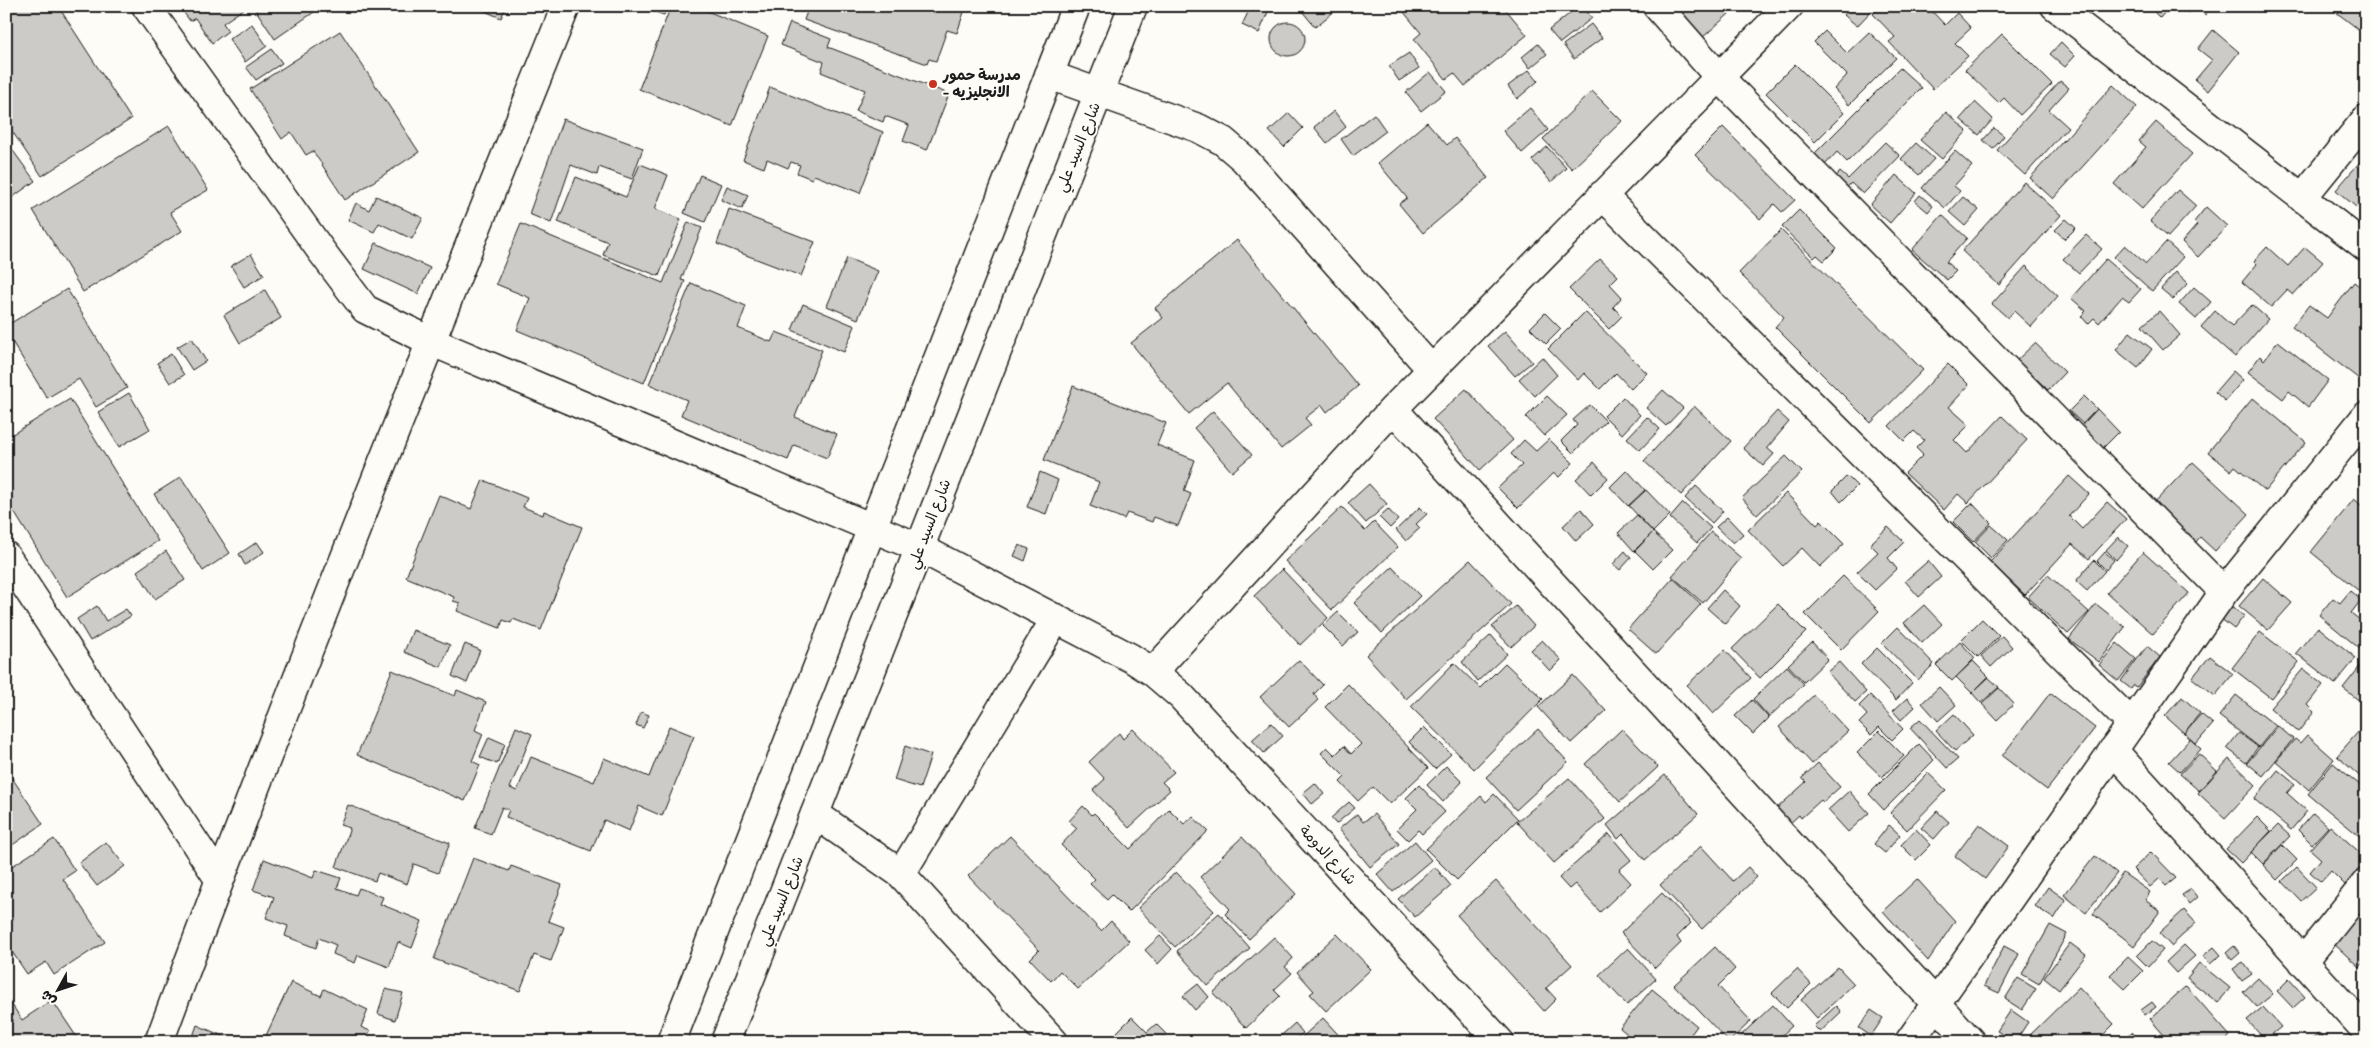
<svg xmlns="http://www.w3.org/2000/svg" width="2372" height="1048" viewBox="0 0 2372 1048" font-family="'Patrick Hand','Playpen Sans Arabic',sans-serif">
<rect width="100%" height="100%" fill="#fdfcf7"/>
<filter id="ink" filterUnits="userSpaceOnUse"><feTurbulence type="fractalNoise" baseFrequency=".02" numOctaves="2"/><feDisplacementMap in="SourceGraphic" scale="10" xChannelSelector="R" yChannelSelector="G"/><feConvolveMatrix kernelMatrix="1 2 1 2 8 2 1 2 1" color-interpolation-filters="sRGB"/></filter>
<g filter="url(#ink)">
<path fill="#cccbc8" stroke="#1c1c1c" d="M6,6H58L131,119L42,176L6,122Z
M179,6H248L223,23L228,31L212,43L195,18L190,21Z
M253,6H314L317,10L275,39Z
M473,6H506L501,18Z
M647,6H667L664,15L646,9Z
M671,6H695L768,36L732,126L639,89Z
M809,6H966L957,33L947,30L936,61L929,59L927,64L804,20Z
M1251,6H1257L1268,12L1259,33L1242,25Z
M1298,6H1341L1315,27Z
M1408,6H1503L1527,35L1465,86L1454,73L1446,79L1414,39L1421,33L1403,11Z
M1579,6H1583L1592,18L1560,43L1549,30Z
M1675,6H1738L1702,38Z
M1852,6H1872L1874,8L1857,26L1844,15Z
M1881,6H1927L1945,25L1957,13L1971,28L1955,43L1968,56L1933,89L1889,42L1895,37L1873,14Z
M2148,6H2170L2160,18Z
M2179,6H2193L2188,13Z
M2195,6H2212L2205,15Z
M2328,6H2366V35Z
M1271 39a17 17 0 1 1 34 0a17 17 0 1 1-34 0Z
M790,23L831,39L828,47L949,94L927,150L903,141L909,125L885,116L883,122L856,111L865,90L821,72L824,62L781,45Z
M252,24L267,46L245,62L229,39Z
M1591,24L1602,38L1574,59L1563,45Z
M2213,30L2239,52L2208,91L2195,80L2212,60L2198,49Z
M340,31L419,152L345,200L313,151L306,155L291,132L282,139L250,89Z
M1825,31L1847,53L1869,32L1896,58L1849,105L1834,89L1847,75L1814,42Z
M2002,34L2052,84L2020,115L2004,98L1999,103L1965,70Z
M2061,42L2075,56L2065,67L2050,54Z
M1538,44L1547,54L1530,68L1522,57Z
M272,49L282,63L256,80L246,67Z
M1409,53L1419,68L1399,81L1389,66Z
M1795,64L1844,113L1815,142L1766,93Z
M1900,68L1922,88L1847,162L1837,152L1823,167L1812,156Z
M1529,70L1538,81L1517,99L1508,86Z
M1430,72L1446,91L1421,111L1406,92Z
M2060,81L2069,88L2049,110L2068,127L2025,175L1997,150Z
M2113,85L2137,107L2053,199L2030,178Z
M770,87L883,132L860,193L814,175L812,179L797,173L800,165L791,162L788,168L767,159L764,168L743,160Z
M1592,91L1622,121L1572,169L1543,139Z
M1975,102L1993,119L1979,135L1960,119Z
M1530,108L1548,130L1522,153L1503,131Z
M1334,111L1346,127L1327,143L1314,127Z
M1946,112L1967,131L1942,159L1920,140Z
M1289,113L1303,128L1284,147L1269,131Z
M1374,114L1386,131L1353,156L1341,139Z
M563,119L643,148L632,179L599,167L597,175L571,165L551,223L529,214Z
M1427,122L1447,145L1455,138L1488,178L1423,233L1399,204L1407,198L1378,163Z
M2156,122L2192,154L2142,209L2114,184L2146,147L2139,141Z
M169,126L208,190L170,212L182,231L83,292L33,210Z
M1723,127L1795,200L1782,212L1774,204L1760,219L1695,155Z
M1994,128L2004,136L1993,149L1983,140Z
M1885,142L1900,156L1863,194L1851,183L1842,193L1830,182L1840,172L1848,179Z
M1916,143L1934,159L1919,175L1901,159Z
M1547,147L1566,168L1551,182L1532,160Z
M11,148L35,181L6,202V151Z
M1955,151L1972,166L1954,186L1960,191L1945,208L1922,188Z
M2365,156L2366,196L2356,207L2336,190Z
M640,164L668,175L655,209L681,219L659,276L603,255L608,242L558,222L576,177L626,197Z
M700,175L721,184L705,222L684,213Z
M1896,175L1916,193L1890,223L1870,205Z
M2024,182L2061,215L1999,285L1962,251Z
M727,186L748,195L742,209L721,200Z
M2178,190L2196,206L2168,237L2150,221Z
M1920,195L1933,206L1928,212L1915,201Z
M376,196L423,218L412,239L379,223L374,232L348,220L356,203L369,210Z
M1963,197L1979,210L1965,226L1949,212Z
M2206,207L2227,226L2198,257L2182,242L2197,225L2194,222Z
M729,209L815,242L801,276L717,244Z
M1799,210L1837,248L1824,261L1817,255L1814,258L1782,227Z
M1942,215L1967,238L1946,262L1956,271L1947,280L1912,250Z
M2066,219L2076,228L2065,239L2055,230Z
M688,222L702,228L681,280L685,281L644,383L517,330L530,298L496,284L521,224L663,283Z
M1781,230L1923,370L1871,423L1775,327L1784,317L1739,273Z
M2086,235L2102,249L2079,273L2063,259Z
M1237,240L1358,386L1327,412L1322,405L1305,418L1311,425L1281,449L1227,383L1189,414L1131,343L1163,318L1155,308Z
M2166,242L2183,257L2152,291L2114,257L2125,245L2146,264Z
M376,243L430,268L418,294L364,269Z
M2267,247L2288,266L2305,247L2323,262L2293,295L2287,290L2271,307L2242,282L2257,264L2254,261Z
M251,254L264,275L244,287L231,266Z
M847,258L878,271L858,319L827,306Z
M1600,259L1618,276L1610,284L1622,297L1613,307L1622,316L1609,329L1569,289Z
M2106,259L2141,289L2129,302L2122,297L2099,323L2094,318L2088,324L2081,316L2086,311L2071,298Z
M2026,266L2058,296L2031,327L2014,311L2008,318L1992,304Z
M2176,272L2188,283L2173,299L2161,289Z
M2354,282L2366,291V370L2359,379L2292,327L2309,305L2327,318Z
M691,283L746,306L738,328L771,342L776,332L822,350L795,417L837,434L827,458L794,445L788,460L681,415L687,400L649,384Z
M2194,287L2211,302L2196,319L2179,304Z
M67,289L127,388L96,407L79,379L47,398L6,332V326Z
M265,290L281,318L240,343L224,315Z
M803,304L855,326L844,352L792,330Z
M2252,305L2268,319L2235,357L2201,327L2215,311L2232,326Z
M2159,311L2180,335L2163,350L2142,326Z
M1585,312L1647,373L1631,389L1616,373L1600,389L1584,373L1578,380L1548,349Z
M1545,313L1561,329L1546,344L1530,328Z
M1505,331L1532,362L1515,376L1488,346Z
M2130,332L2152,349L2138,368L2116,350Z
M192,338L206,361L192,370L177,347Z
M2278,341L2328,380L2308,407L2289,391L2283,399L2248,372L2260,356L2264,360Z
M2035,343L2065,372L2048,390L2017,360Z
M171,354L184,375L170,383L157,363Z
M1542,357L1557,375L1535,396L1519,379Z
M1948,364L1969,385L1949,407L1969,425L1954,440L1967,453L2002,416L2027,440L1968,503L1958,494L1944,510L1905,473L1923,455L1916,448L1924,440L1914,431L1904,441L1889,426Z
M2233,371L2243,380L2225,401L2215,392Z
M1073,386L1166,423L1157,445L1195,460L1184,491L1191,494L1178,526L1154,517L1152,522L1127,513L1124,519L1090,506L1099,482L1044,460Z
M1466,389L1513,440L1480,470L1433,419Z
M1663,390L1683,408L1666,426L1646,408Z
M129,393L150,429L119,447L98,412Z
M1547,396L1567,415L1544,436L1526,417Z
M2084,396L2097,409L2083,424L2069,411Z
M1623,397L1640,415L1622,434L1604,416Z
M2253,398L2306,442L2265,491L2235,466L2231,471L2208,452Z
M70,399L158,541L67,597L6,499V438Z
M1590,405L1606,421L1573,453L1561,441L1577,425L1573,420Z
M1694,406L1731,441L1681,495L1644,461Z
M2097,409L2119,432L2101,450L2079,428Z
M1213,411L1252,455L1232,472L1194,428Z
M1777,411L1789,422L1767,448L1774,454L1763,466L1743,448Z
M1647,417L1660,429L1640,450L1627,438Z
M1549,439L1573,463L1559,477L1554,473L1518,508L1498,488L1522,465L1511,454L1524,440L1536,451Z
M1786,456L1802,472L1757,515L1742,498Z
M1594,462L1608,478L1591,495L1576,479Z
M2193,462L2249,514L2215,551L2200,537L2195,543L2153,504Z
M1627,470L1645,490L1628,506L1610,487Z
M1040,472L1058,480L1046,514L1027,507Z
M1847,476L1857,486L1841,502L1832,491Z
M2069,476L2089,494L2069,516L2082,529L2107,502L2126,519L2089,559L2072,544L2025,595L1990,562Z
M181,477L230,553L203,571L154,494Z
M483,480L527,498L523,507L543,515L544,511L582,527L541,630L513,619L511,623L503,620L500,628L457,611L460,603L453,601L454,597L406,577L439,495L471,509Z
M1369,484L1387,504L1366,523L1348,503Z
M1696,486L1723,511L1712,523L1685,498Z
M1646,490L1670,515L1653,532L1629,506Z
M1786,493L1817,525L1821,521L1844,544L1820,567L1802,548L1783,566L1748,530Z
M2354,499L2366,509L2364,595L2311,552Z
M1683,503L1711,528L1697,543L1670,518Z
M1972,503L1991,523L1973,542L1953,522Z
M1342,507L1365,531L1374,522L1398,547L1332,610L1285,561Z
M1420,507L1427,514L1416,524L1420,528L1406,541L1396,530Z
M1388,509L1398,520L1390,528L1379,517Z
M1581,509L1594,524L1576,541L1563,526Z
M1637,515L1653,532L1634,551L1618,533Z
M1727,517L1743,534L1733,543L1716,527Z
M1991,525L2008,540L1991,558L1975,542Z
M1888,527L1904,542L1888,558L1897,569L1875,590L1857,572L1878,552L1870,544Z
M1653,532L1672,550L1653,569L1635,551Z
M1711,532L1741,558L1703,603L1672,576Z
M2118,537L2128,546L2116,560L2106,550Z
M257,542L264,552L245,565L239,554Z
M1019,545L1029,549L1025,561L1014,556Z
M166,551L185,580L155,599L137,571Z
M1625,551L1631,558L1620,570L1613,564Z
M2105,552L2114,560L2106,570L2097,561Z
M2143,552L2189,593L2153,634L2107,593Z
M1470,560L1511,604L1406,699L1366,655Z
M2094,560L2105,571L2087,591L2076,581Z
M1928,561L1941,577L1919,597L1905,581Z
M1392,567L1420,596L1382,633L1354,603Z
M1282,569L1328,618L1300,645L1254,596Z
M2048,575L2089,612L2068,634L2028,597Z
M1843,576L1879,611L1841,650L1805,614Z
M1673,578L1701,604L1656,654L1628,629Z
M2263,578L2292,603L2268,630L2239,606Z
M1723,590L1740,606L1725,624L1707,608Z
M2350,591L2361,600L2351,613L2366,625V643L2360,649L2319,615L2333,598L2340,603Z
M1778,604L1806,632L1760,678L1732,649Z
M2096,604L2125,627L2099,662L2069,639Z
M1924,605L1942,624L1922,643L1904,623Z
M2230,605L2244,616L2234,629L2220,618Z
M97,606L106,621L126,609L131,616L90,641L77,619Z
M1516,606L1534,626L1511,647L1492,627Z
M1338,612L1358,632L1343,646L1323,626Z
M1982,619L1999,636L1978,657L1961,640Z
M1898,627L1934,664L1918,680L1882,643Z
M2318,627L2356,658L2335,684L2296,653Z
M413,630L450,645L441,667L404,652Z
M2260,632L2299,662L2271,698L2232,668Z
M1491,635L1507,654L1478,681L1462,662Z
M2002,636L2012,647L1991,667L1981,656Z
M1542,640L1561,660L1550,671L1531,650Z
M1812,642L1828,659L1804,682L1788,665Z
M1960,642L1975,658L1952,681L1936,665Z
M2117,643L2136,659L2118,681L2099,665Z
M465,644L480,650L467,683L452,676Z
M2147,646L2160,657L2137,687L2134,685L2131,689L2121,681Z
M1877,648L1912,683L1896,700L1861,664Z
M1725,650L1751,678L1713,714L1687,685Z
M2210,656L2233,674L2215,696L2192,678Z
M1299,660L1323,685L1314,694L1318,700L1289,727L1260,697Z
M1973,661L1989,677L1972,693L1956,677Z
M1839,662L1866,692L1855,702L1827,672Z
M1454,663L1480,688L1505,663L1543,699L1474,769L1411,707Z
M2362,664L2366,667V696L2361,702L2343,688Z
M1787,666L1804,684L1769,717L1753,699Z
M2303,669L2323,685L2307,705L2314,712L2298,732L2270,708Z
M392,670L455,696L457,690L486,702L475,730L483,734L472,761L480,765L465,801L357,755Z
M1573,675L1606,711L1571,743L1538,707Z
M1988,677L1999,687L1981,703L1972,693Z
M1348,684L1428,768L1390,804L1373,787L1358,801L1340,782L1345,777L1321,753L1327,747L1335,755L1344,746L1351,754L1361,744L1325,707Z
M1939,687L1956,705L1938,721L1922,703Z
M1999,688L2014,704L1997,720L1982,704Z
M2050,693L2095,728L2047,790L2002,756Z
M1814,695L1848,731L1812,764L1779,727Z
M1870,695L1903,729L1892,740L1879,727L1871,735L1859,723L1867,715L1859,706Z
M2236,695L2276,726L2259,747L2219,716Z
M2182,697L2200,713L2184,733L2165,716Z
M1907,698L1915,707L1901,720L1893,711Z
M1752,700L1769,718L1753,734L1735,716Z
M641,712L649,715L643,728L636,725Z
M1954,714L1973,735L1955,751L1936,731Z
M2201,714L2213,724L2196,744L2184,733Z
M1920,719L1958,759L1947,768L1910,728Z
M1271,723L1283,736L1264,753L1252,740Z
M2366,723V782L2337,756Z
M669,726L694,736L662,816L639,806L629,831L604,820L591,851L506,817L509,810L502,807L491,834L475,828L516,727L532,734L510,788L517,791L531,757L594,782L604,758L649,777Z
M2278,726L2293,739L2263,776L2247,763Z
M1424,727L1451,754L1435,769L1409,742Z
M1133,729L1174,772L1162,782L1170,790L1129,828L1093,790L1105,779L1089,762L1119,733L1123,739Z
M1538,729L1568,762L1516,810L1486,777Z
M1622,729L1658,767L1620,802L1585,764Z
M1879,731L1904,756L1882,777L1857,753Z
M2239,733L2258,747L2246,763L2227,748Z
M2307,735L2334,759L2309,790L2276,761L2295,739L2300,743Z
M489,737L505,744L497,764L480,757Z
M2190,739L2201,749L2180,772L2169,762Z
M1919,744L1934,760L1884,810L1869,794Z
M905,746L931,755L920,788L894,780Z
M2199,754L2217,771L2199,791L2180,774Z
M2229,759L2256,785L2225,818L2198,793Z
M1818,763L1840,787L1823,802L1821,800L1801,818L1799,815L1788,825L1775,810L1806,782L1802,778Z
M2333,763L2366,790V836L2363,839L2308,794Z
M1446,766L1462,782L1443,802L1427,785Z
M6,769L43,824L11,846L8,842L6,843Z
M2278,770L2295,784L2287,793L2307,811L2291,830L2254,799Z
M1928,773L1946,790L1907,830L1890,813Z
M1665,775L1698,814L1645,860L1623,834L1618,839L1607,825Z
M1569,778L1605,819L1554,863L1517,822Z
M1315,783L1324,794L1312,804L1303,793Z
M1419,785L1445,812L1422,834L1418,830L1408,840L1397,829L1417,809L1406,798Z
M1849,791L1869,813L1848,832L1828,810Z
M1494,794L1518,819L1457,880L1426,849L1481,796L1486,802Z
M1349,802L1355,808L1336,824L1331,818Z
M348,805L450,843L438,873L414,864L407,884L378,873L375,881L336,867L350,828L340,825Z
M1083,806L1092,815L1094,813L1130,849L1169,809L1184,824L1193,817L1208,831L1129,912L1112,895L1107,900L1090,884L1095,879L1061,845L1077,828L1069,821Z
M1937,811L1949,822L1934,839L1921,828Z
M2313,813L2328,827L2312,844L2298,830Z
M1357,814L1363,822L1374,814L1399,844L1370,867L1339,829Z
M2257,817L2271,831L2241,863L2226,849Z
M1979,824L2009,846L1985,879L1955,856Z
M1889,825L1900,835L1885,853L1874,844Z
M2278,825L2290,836L2263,864L2251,852Z
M2330,826L2366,858V862L2345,885L2331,871L2321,882L2310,872L2321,859L2310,849Z
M1916,829L1931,845L1916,860L1901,845Z
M1609,834L1631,860L1619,870L1631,883L1600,912L1575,884L1569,889L1559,878Z
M1010,836L1101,931L1111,921L1129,941L1078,989L1060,971L1051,981L1030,959L1039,950L968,876Z
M1242,837L1296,894L1249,939L1225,914L1230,909L1200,877Z
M54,839L75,871L63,879L105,942L54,975L46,962L27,974L6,943V870Z
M1415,841L1431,860L1393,892L1377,874Z
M106,842L125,866L97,886L79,863Z
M2282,845L2297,860L2277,880L2263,865Z
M1701,846L1733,881L1748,867L1757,877L1702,929L1660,885Z
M2151,852L2176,878L2166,886L2159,879L2150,887L2133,869Z
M2095,856L2117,873L2086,913L2064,895Z
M473,858L509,871L511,866L562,885L548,921L564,927L551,961L534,955L520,991L434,959Z
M264,859L313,878L316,870L341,878L337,888L356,895L359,888L383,897L380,904L422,921L412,948L398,942L389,967L358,955L355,963L333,954L336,945L319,938L316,948L285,936L288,926L266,918L274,897L253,890Z
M1435,867L1451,886L1415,917L1398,899Z
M2297,867L2316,887L2301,901L2282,881Z
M1176,872L1214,911L1175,947L1138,908Z
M2123,873L2150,892L2145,900L2160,911L2134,946L2093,914Z
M1917,879L1955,921L1928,961L1883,911Z
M1496,881L1572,965L1546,988L1556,999L1544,1011L1457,915Z
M2048,887L2066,900L2054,919L2035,906Z
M2191,889L2197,897L2189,904L2182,895Z
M1662,893L1691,923L1677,937L1681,943L1655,968L1621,933Z
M2366,907V960L2359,967L2333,943Z
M2184,910L2196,923L2171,946L2159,933Z
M1219,913L1250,948L1208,986L1177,951Z
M2050,925L2067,934L2039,984L2022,974Z
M1337,934L1371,969L1326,1011L1310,994L1314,991L1297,972Z
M1160,936L1172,949L1158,964L1145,950Z
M1274,937L1293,958L1285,967L1292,973L1274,990L1280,996L1246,1028L1213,993Z
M2152,941L2163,950L2148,967L2137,956Z
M2070,943L2086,955L2059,990L2044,978Z
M2184,945L2195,956L2176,973L2166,962Z
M2004,946L2019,954L1999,993L1984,986Z
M2234,946L2240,953L2232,960L2226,953Z
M1715,947L1735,969L1718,986L1751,1021L1729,1042L1674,985Z
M2214,947L2221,955L2210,964L2203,956Z
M1628,948L1656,979L1627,1005L1599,975Z
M2128,957L2143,971L2125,989L2110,975Z
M2243,962L2252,974L2242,981L2233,969Z
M2199,963L2230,988L2218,1003L2187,978Z
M1838,967L1854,984L1817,1018L1801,1000Z
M1797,969L1811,984L1787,1008L1772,993Z
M2018,978L2036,989L2022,1010L2005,999Z
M2258,978L2273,994L2257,1007L2243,992Z
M2289,979L2305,997L2293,1008L2277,991Z
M291,982L321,996L324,989L368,1010L361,1027L370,1031L365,1042H263Z
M1198,984L1209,997L1195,1010L1183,996Z
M2186,986L2230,1036L2224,1042H2202L2198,1037L2192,1042H2170L2150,1019Z
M2079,987L2114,1024L2096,1042H2023Z
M385,989L403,993L395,1020L378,1014Z
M1652,989L1697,1026L1685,1042H1637L1620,1028Z
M6,996L22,1020L52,1000L80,1042H6Z
M2152,1002L2156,1007L2145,1015L2141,1010Z
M1773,1005L1792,1026L1775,1042H1737L1736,1040Z
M1836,1006L1841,1012L1820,1032L1814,1026Z
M2263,1007L2281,1027L2265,1040L2247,1020Z
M1871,1010L1883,1018L1871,1036L1859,1028Z
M2011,1010L2028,1022L2015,1042L1997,1031Z
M1132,1017L1147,1032L1156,1024L1167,1035L1160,1042H1126L1117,1032Z
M1323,1018L1345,1042H1301L1299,1040Z
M1295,1023L1303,1033L1293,1042H1274Z
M197,1025L237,1042H191Z
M2132,1032L2140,1042H2120Z
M2319,1033L2328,1042H2309Z
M1793,1035L1798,1042H1785Z"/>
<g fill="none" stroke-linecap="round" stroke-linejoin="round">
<defs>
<path id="minor" d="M146,6L322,252L365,309L430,341L920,548L1131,658L1153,672L1181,696L1500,1042
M1657,6L1719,77L2224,592
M2055,6L2366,247
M1049,75L1198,128L1223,141L1244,159L1432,370
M1602,195L2132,724
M2302,198L2366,119
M1393,409L1971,1042
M6,556L219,879
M1153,672L1393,409L1789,6
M2113,750L2366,1031
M815,814L901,874L1054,1042
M901,874L1056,618
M2303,962L2366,883
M159,1042C288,694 427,350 566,6
M1909,1042L2224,592L2366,416"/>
<path id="secondary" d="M671,1042L1076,6
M725,1042L1133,6"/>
</defs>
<use href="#minor" stroke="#1c1c1c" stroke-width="31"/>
<use href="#secondary" stroke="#1c1c1c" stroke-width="31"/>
<use href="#minor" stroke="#fdfcf7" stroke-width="28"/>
<use href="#secondary" stroke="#fdfcf7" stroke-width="28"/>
</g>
</g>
<circle fill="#c8321e" stroke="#fdfcf7" stroke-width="2" cx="933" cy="84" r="5"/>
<g text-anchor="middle" stroke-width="4" stroke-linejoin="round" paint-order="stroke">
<g font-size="15" font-weight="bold" fill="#1c1c1c" stroke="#fdfcf7" text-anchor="start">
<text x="943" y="80">مدرسة حمور<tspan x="943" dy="17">- الانجليزيه</tspan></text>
</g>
<g font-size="15" fill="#1c1c1c" stroke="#fdfcf7">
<text transform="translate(1078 147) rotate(-68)" y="5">شارع السيد علي</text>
<text transform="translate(929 524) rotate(-69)" y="5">شارع السيد علي</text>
<text transform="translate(1328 855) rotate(47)" y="5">شارع الدومة</text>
<text transform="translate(781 901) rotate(-68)" y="5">شارع السيد علي</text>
</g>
</g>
<rect width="2372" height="1048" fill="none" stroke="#fdfcf7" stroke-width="25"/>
<rect x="12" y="12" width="2347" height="1023" fill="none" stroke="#1c1c1c" stroke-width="2" filter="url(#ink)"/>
<g transform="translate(58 990) rotate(230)" stroke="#fdfcf7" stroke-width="4" paint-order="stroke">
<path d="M0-4L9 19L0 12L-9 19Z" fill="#1c1c1c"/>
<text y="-8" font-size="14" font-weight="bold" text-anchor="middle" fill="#1c1c1c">ش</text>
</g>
</svg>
